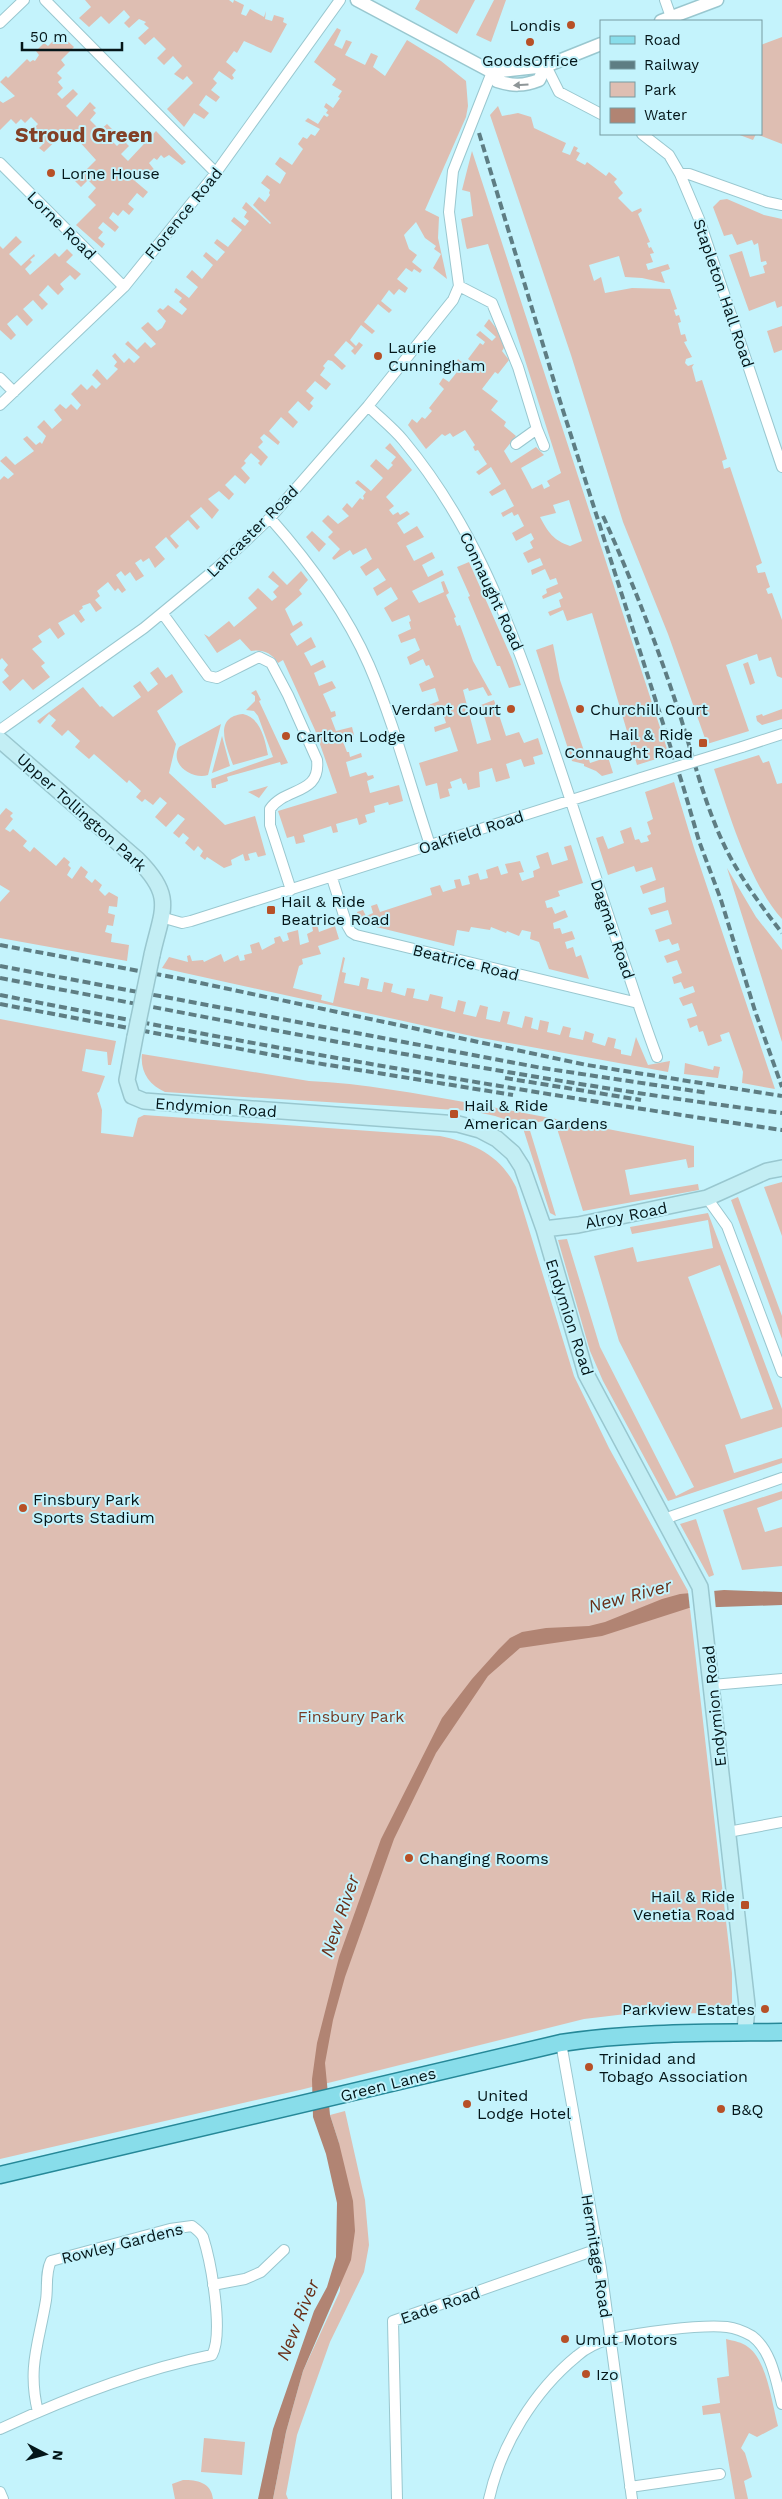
<svg xmlns="http://www.w3.org/2000/svg" width="782" height="2499" viewBox="0 0 782 2499" font-family="'Work Sans',sans-serif">
<rect width="100%" height="100%" fill="#c4f3fc"/>
<path fill="#debeb2" fill-rule="evenodd" d="M85,0H229L233,3L234,0L244,5L241,14L246,16L250,9L264,17L266,11L265,19L272,21L274,15L284,18L283,22L287,24L271,53L244,41L237,53L234,51L226,62L236,70L232,75L234,78L232,80L219,71L213,79L217,83L211,90L220,97L216,102L206,95L199,105L209,113L204,119L194,113L184,127L167,109L193,83L187,76L183,80L174,74L182,66L173,56L164,65L157,58L166,49L154,37L145,45L138,38L149,28L144,24L146,22L139,19L129,28L124,23L130,17L124,10L109,24L101,16L89,27L79,18L91,7Z
M420,0H475L457,34L415,9Z
M494,0H506L491,42L476,35Z
M337,28L341,30L334,45L342,49L346,40L352,42L345,55L365,65L371,53L378,56L373,67L385,76L407,40L441,61L466,81L468,106L466,117L425,210L439,217L438,238L447,279L433,268L441,254L434,249L436,246L425,238L416,222L404,235L409,249L417,255L412,262L422,270L420,273L414,269L412,272L406,268L397,279L408,288L405,293L399,289L394,295L389,290L381,301L392,310L389,313L378,304L364,322L375,331L372,334L361,325L350,340L356,346L359,342L363,345L355,355L351,351L354,348L346,341L334,355L346,366L342,370L332,361L328,360L323,366L325,368L320,375L331,384L326,390L315,381L306,391L314,398L310,403L313,406L309,411L298,401L288,412L298,422L293,428L281,417L269,431L280,442L278,445L264,434L260,438L263,442L258,447L268,457L261,466L258,463L260,461L251,453L244,461L246,463L241,468L250,478L245,484L235,475L225,485L234,494L229,500L219,491L208,499L219,510L212,519L201,507L190,516L200,527L197,530L188,520L170,536L179,546L176,549L166,537L155,547L165,559L155,568L149,558L143,562L141,559L135,563L144,576L136,581L130,572L125,576L121,571L116,575L126,590L122,593L118,588L115,591L108,582L97,591L100,596L95,600L102,608L96,612L90,603L82,606L83,608L79,611L85,620L81,623L74,614L58,623L65,634L58,639L50,628L38,636L42,642L32,649L45,663L41,666L50,677L33,690L23,679L10,691L2,682L9,676L4,670L8,665L2,658L0,660V480L4,476L8,479L14,474L0,461L6,456L15,465L34,451L23,439L27,436L36,445L40,442L42,444L46,436L37,427L44,420L52,429L62,420L54,410L60,404L66,409L71,404L77,410L81,405L71,394L81,384L87,390L92,385L96,389L101,384L92,375L97,369L107,380L118,369L114,366L117,362L112,356L115,353L124,363L129,358L134,363L140,357L125,344L128,341L137,350L145,342L151,348L156,344L141,328L148,322L157,331L162,328L166,321L157,311L160,308L163,310L168,305L182,315L187,309L179,302L182,298L174,292L176,288L189,298L198,287L186,277L192,270L202,279L213,265L203,256L206,252L217,261L225,252L214,243L217,239L228,247L242,230L231,221L234,217L245,226L249,221L244,217L247,212L242,208L246,202L270,224L271,223L253,205L259,197L265,202L270,195L269,193L270,190L261,183L267,175L280,184L286,173L275,164L280,157L292,165L303,149L298,144L303,137L307,139L311,134L315,136L320,129L305,121L308,118L318,124L324,115L327,117L329,115L326,113L328,110L324,107L326,103L333,108L340,98L338,97L342,91L332,85L336,79L314,62Z
M60,34L74,47L61,60L65,65L57,73L62,78L58,82L63,88L57,94L62,99L73,89L78,94L66,106L77,117L90,102L96,108L93,110L96,113L90,120L100,130L107,124L113,130L107,136L117,146L125,138L128,141L126,143L129,146L121,154L128,161L156,131L186,162L182,165L169,155L164,158L161,155L157,160L154,158L149,163L160,177L157,181L146,172L135,181L148,192L143,198L137,193L128,204L134,209L129,215L123,210L118,216L113,212L109,218L119,227L115,232L103,222L98,228L103,232L98,238L105,244L102,248L76,225L96,205L88,197L96,188L88,180L81,187L75,181L96,160L68,129L44,152L39,148L44,143L36,135L31,139L27,135L38,124L31,117L25,123L21,119L16,124L11,119L0,130V101L3,103L15,96L0,82L6,76L8,78L27,59L30,62L33,60L35,61L39,55L36,51L44,43L48,46Z
M782,37V144L756,134L753,140L737,134H761V45Z
M498,106L502,116L518,113L531,117L534,128L566,143L562,152L570,155L574,146L578,148L576,151L580,153L576,160L585,165L587,162L606,176L609,172L617,179L614,182L623,193L618,198L632,212L641,208L642,211L638,214L650,242L647,243L649,248L651,247L654,253L650,254L653,262L646,264L648,270L668,264L670,269L661,272L665,283L642,278L625,277L619,256L589,265L594,281L601,277L605,293L632,288L670,289L677,309L674,310L676,316L679,315L681,322L678,323L681,335L685,334L687,341L684,342L692,357L686,359L685,363L688,366L694,364L692,367L696,382L702,380L727,459L722,461L724,469L730,467L762,563L756,566L758,573L765,572L770,587L766,589L768,594L772,593L782,620V678L777,676L771,657L759,661L757,654L726,665L749,731L707,744L668,634L623,522L571,355L490,115Z
M472,151L669,755L637,765L592,613L567,621L563,610L550,616L548,612L561,607L559,600L563,598L560,592L543,599L542,596L547,593L546,589L558,584L556,578L550,580L545,569L532,575L531,570L543,565L540,558L528,563L523,553L533,548L530,542L534,539L531,533L516,541L512,533L524,526L518,514L514,516L512,512L503,517L501,513L514,506L505,489L492,496L489,492L501,484L491,467L479,475L476,472L487,464L478,450L475,451L473,447L475,445L465,430L453,437L450,433L445,436L442,434L426,449L408,425L412,419L417,423L422,417L425,419L432,411L429,408L444,389L439,384L443,378L449,382L461,367L456,363L458,359L468,367L472,362L468,359L480,343L483,345L485,342L476,335L480,331L492,341L496,337L484,326L489,319L502,336L505,346L502,351L509,360L498,374L495,372L482,389L498,401L491,410L506,422L504,426L516,436L504,451L511,463L536,447L544,455L521,468L532,489L542,484L544,489L550,486L547,481L561,473L488,244L467,249L466,246L461,219L473,216L470,192L462,190ZM569,500L582,541L570,546C553,540 548,532 540,517L556,513L553,505Z
M727,199L764,215L782,219V306L777,308L775,301L749,311L729,255L742,251L750,277L765,273L763,266L767,264L766,261L761,262L758,243L754,245L752,240L737,245L732,234L724,236L713,207L720,200Z
M16,236L22,242L9,254L21,266L34,254L35,256L30,260L32,262L25,269L30,275L55,253L59,257L67,249L73,255L66,262L81,274L75,280L70,275L60,284L64,289L58,295L48,285L39,295L48,304L42,310L33,300L23,309L33,320L27,326L17,315L7,324L16,335L11,340L0,330V246L3,249Z
M782,326V350L774,353L767,331Z
M390,443L412,470L386,497L394,506L389,510L393,515L398,512L400,515L407,511L410,514L397,523L404,534L417,526L424,537L406,546L414,561L432,552L435,558L422,565L428,577L442,570L444,575L412,591L419,603L444,592L441,582L444,581L449,593L446,595L456,617L454,618L457,626L460,625L473,661L492,695L488,696L483,687L469,691L468,688L463,690L477,744L491,740L481,705L494,700L506,736L519,732L524,743L538,738L543,754L533,757L535,764L524,767L521,759L506,764L510,778L496,782L492,768L479,772L480,787L468,790L466,783L463,784L461,778L450,782L452,788L448,789L450,796L440,799L437,783L426,786L419,763L458,751L450,727L435,732L434,727L446,723L442,710L429,714L426,706L439,701L435,688L422,692L419,684L434,677L429,665L426,666L423,659L410,665L407,657L420,650L415,638L401,643L398,635L411,629L409,622L411,621L409,615L392,622L384,608L398,599L391,587L377,596L373,588L386,580L378,568L366,576L360,567L372,559L366,548L353,555L350,550L334,560L332,558L340,549L328,537L333,532L322,521L328,515L338,524L349,516L342,509L347,503L352,508L360,498L363,500L364,498L363,496L366,492L355,483L358,480L371,491L383,478L370,466L376,459L388,470L393,465L391,463L396,457L385,448Z
M312,531L326,544L319,552L306,537Z
M469,562L512,659L521,685L509,688L500,666H497L468,597L470,596L457,567Z
M273,571L287,585L301,571L308,580L299,590L302,594L285,609L293,626L301,621L303,625L290,634L297,646L311,637L316,647L304,653L311,666L323,660L326,667L314,673L319,686L332,681L336,688L323,694L331,712L335,711L336,716L331,718L336,731L352,727L354,735L342,739L347,752H349L350,757L361,753L362,757L346,762L350,777L366,772L368,776L373,775L374,778L367,781L370,793L399,785L403,801L389,805L388,802L374,806L375,812L365,815L367,822L359,825L357,818L336,824L338,832L333,833L331,826L303,835L305,842L296,844L294,836L287,838L278,811L337,793L315,730L283,660L278,663C272,653 262,649 251,651L240,639L217,653L204,634L209,637L229,621L234,627L257,608L248,598L258,588L272,601L277,597L273,592L279,586L268,577Z
M553,644L560,680L584,751L586,750L590,763L608,757L613,773L602,776L596,771L584,766V764L572,761L536,650Z
M748,662L755,683L750,685L743,664Z
M158,667L166,678L172,674L183,692L157,711L176,744L169,773L225,825L255,816L266,855L258,857L256,852L248,854L250,860L245,861L243,854L231,860L232,865L224,868L207,857L205,860L200,856L203,851L198,846L194,851L185,843L189,838L183,833L179,838L173,833L185,819L178,814L166,827L155,817L167,803L160,797L153,805L145,799L142,802L136,797L141,791L129,780L127,783L94,754L89,759L75,747L80,741L68,730L62,736L51,726L56,720L49,714L40,724L37,721L83,687L100,707L102,706L113,717L141,697L133,686L140,681L148,692L158,684L150,673Z
M256,690L261,700L259,701L288,763L281,765L280,762L230,776L227,777L228,781L216,785V788H212L211,779L273,757L258,716L254,711L246,710L255,701V696L251,693Z
M782,709V719L762,725L757,721L756,716L762,714L763,716Z
M243,714C261,718 265,740 268,755L233,765C227,747 212,717 243,714Z
M221,724L208,775C193,780 169,765 179,747Z
M222,736L230,766L212,773Z
M759,755L763,763L769,761L777,784L782,783V919C749,882 730,816 714,769Z
M674,782L694,848L775,1089L742,1083L743,1072L729,1032L720,1035L722,1041L708,1046L703,1031L699,1032L697,1025L690,1028L687,1019L697,1016L692,1003L683,1006L679,998L695,992L693,986L684,989L681,982L674,984L672,977L682,973L677,960L667,963L664,956L680,950L678,943L672,945L669,939L659,942L655,930L672,924L668,910L651,915L648,908L666,902L664,887L643,894L640,886L656,880L652,867L636,872L634,866L608,875L596,838L603,836L608,849L624,843L620,831L631,827L635,840L639,839L641,843L649,841L647,836L651,834L647,822L653,819L645,792Z
M268,786L259,798L248,792Z
M6,808L13,813L10,816L13,819L5,829L10,832L13,829L27,841L23,846L30,852L34,847L56,866L64,857L70,862L68,865L71,868L67,875L72,879L81,866L88,872L85,877L92,883L95,879L102,885L99,890L105,896L109,892L118,897L117,907L109,906L108,913L115,915L113,926L107,925L105,932L112,934L111,942L129,945L127,961L0,938V902L10,891L0,885V815Z
M571,845L583,883L558,891L560,896L545,901L547,908L552,907L555,914L565,910L568,917L553,923L554,929L560,928L562,934L572,931L575,939L565,942L567,949L573,947L576,957L581,955L589,979L549,969L539,942L530,939L531,932L522,930L519,936L507,931L506,933L491,927L490,930L471,927L469,932L457,930L454,946L360,923L357,912L363,910L366,916L373,913L371,906L377,904L380,912L432,895L430,888L440,885L443,892L456,888L454,880L460,879L462,886L470,884L468,876L478,873L480,880L488,878L486,870L498,866L501,875L508,873L505,864L520,861L524,872L519,873L522,881L534,877L533,871L540,868L536,856L548,852L552,865L568,860L564,847Z
M727,868L756,917L782,950V1042Z
M317,924L319,932L335,926L339,939L318,946L321,954L302,959L303,964L299,966L293,988L322,995L321,1000L333,1003L343,957L345,958L342,972L346,973L344,983L359,986L361,977L369,979L367,989L382,992L384,982L393,984L391,992L405,996L407,988L415,989L413,998L428,1001L430,994L443,997L441,1008L455,1012L458,1000L466,1002L463,1014L476,1017L480,1005L488,1007L486,1019L500,1022L503,1011L510,1012L507,1024L522,1028L525,1016L533,1018L531,1028L538,1030L540,1020L549,1022L547,1032L560,1035L563,1026L571,1028L569,1037L583,1040L585,1031L594,1034L592,1042L605,1046L608,1037L616,1039L614,1048L621,1050V1054L631,1056L636,1037L648,1065L670,1061L668,1072L476,1037L162,968L169,957L188,962L187,956L190,955L192,961L203,960L204,962L221,954L224,962L238,955L240,961L245,960L244,955L252,953L250,945L259,942L262,950L275,943L274,938L280,936L283,942L289,940L287,933L298,930L300,945L309,942L307,934L313,931L312,926Z
M0,1019L116,1041L111,1065H108L107,1052L86,1049L82,1071L105,1076L99,1092L97,1093L102,1110L101,1133L133,1137L138,1118L144,1115L440,1136C474,1143 500,1155 516,1187L574,1376L609,1448L688,1591L732,1973V2003L720,2013L626,2014L584,2019L300,2090L0,2159Z
M142,1054L309,1081C363,1083 417,1094 470,1103C545,1117 620,1131 694,1146V1167L688,1168L686,1159L625,1170L630,1195L698,1184L699,1190L583,1211L554,1119L528,1124L556,1216L550,1213L522,1125L495,1116L472,1111L165,1092C149,1085 140,1072 142,1054Z
M685,1063L713,1070L714,1066L720,1067L718,1078L684,1074Z
M782,1182V1236L764,1187Z
M738,1197L782,1316V1339L731,1200Z
M708,1213L782,1409V1427L725,1445L734,1473L782,1458V1463L668,1501L603,1381L590,1351L558,1240L567,1239L600,1347L676,1496L694,1487L619,1341L594,1256L633,1247L637,1262L713,1248L708,1220L632,1234L630,1227ZM720,1265L773,1409L741,1419L688,1277Z
M782,1491V1499L757,1508L765,1532L782,1527V1566L742,1570L723,1510Z
M696,1519L714,1575L709,1577L680,1524Z
M345,2111L365,2200L369,2245L364,2272L330,2342L297,2435L286,2494L288,2499H273L286,2432L303,2371L340,2291L339,2143L330,2115Z
M726,2339C734,2341 742,2342 748,2347C767,2360 772,2404 778,2426L757,2437L749,2433L741,2448L745,2453L752,2477L744,2481L748,2499H735L720,2413L703,2415L702,2406L720,2403L717,2378L729,2376Z
M204,2438L245,2442L242,2475L201,2472Z
M183,2480C197,2480 211,2482 213,2499H175L172,2484Z"/>
<path fill="#b18473" d="M724,1590L782,1592V1605L689,1608L602,1636L520,1648L488,1676L436,1753L394,1839L345,1977L333,2020L325,2063L330,2115L339,2143L353,2201L355,2231L351,2260L303,2371L286,2432L273,2499H258L273,2429L314,2311L327,2287L336,2257L337,2203L326,2154L313,2117L312,2079L317,2043L339,1957L381,1839L442,1718L472,1679L499,1649L510,1638L522,1632L546,1628L589,1626L605,1622L662,1599L680,1594Z"/>
<path fill="#c4f3fc" d="M714,1589L716,1610H690L688,1591Z"/>
<g fill="none" stroke-linecap="round" stroke-linejoin="round">
<defs>
<path id="minor" d="M45,0L216,173
M665,0L671,17
M0,23L24,0
M546,66L559,92L601,114
M642,134L669,155L680,174L699,219L782,467
M0,163L124,287
M680,174H689L767,202L782,205
M459,286L492,303L518,367L537,429L516,444
M0,378L14,392
M0,405L124,287L215,174L340,0
M368,406C379,417 393,428 403,440C469,519 504,608 538,704C570,794 597,885 629,976C638,1003 647,1031 657,1057
M537,429L544,446
M270,518C309,562 345,610 369,665C394,723 410,785 430,845
M163,614L208,676L217,678L259,657L271,663L288,695L317,760C321,795 285,787 270,809V825L291,890
M0,730L144,628L218,567L270,518L368,406L453,300L459,286L449,212L453,171L492,72
M742,747L782,734
M332,878L347,925L351,932L356,935L638,1003
M161,917L182,923L191,921L641,778
M707,1198L727,1226L782,1372
M664,1519L782,1478
M712,1685L782,1679
M728,1832L782,1822
M561,2043L601,2268L632,2499
M213,2285L245,2279L261,2272L284,2250
M0,2429C67,2398 139,2370 212,2355C224,2333 211,2262 203,2237C201,2233 196,2229 192,2226L170,2229L51,2261C45,2273 48,2287 46,2300C39,2343 27,2367 38,2412
M630,2487L720,2474
M0,2492L3,2499
M397,2499L393,2321L598,2249
M489,2499C501,2445 534,2391 577,2356C586,2348 599,2342 611,2339C637,2333 700,2324 727,2327C735,2328 745,2332 752,2336C772,2351 776,2381 782,2404"/>
<path id="tertiary" d="M357,0L492,72L497,81C512,86 524,86 539,80L546,66
M661,21L717,0
M492,72L546,66L601,44"/>
<path id="secondary" d="M0,740L138,860C175,897 162,910 152,955
M135,1037L127,1080L132,1096L144,1101L458,1124L480,1130L497,1139L513,1153L522,1167L544,1229L586,1374L700,1587L747,2005L745,2032
M544,1229L578,1225L707,1198L767,1171L782,1168"/>
<path id="primary" d="M0,2175L561,2043C635,2032 708,2033 782,2032"/>
</defs>
<use href="#minor" stroke="#99c7cf" stroke-width="12"/>
<use href="#tertiary" stroke="#99c7cf" stroke-width="15"/>
<use href="#secondary" stroke="#99c7cf" stroke-width="18"/>
<use href="#primary" stroke="#268898" stroke-width="19"/>
<use href="#minor" stroke="#fff" stroke-width="10"/>
<use href="#tertiary" stroke="#fff" stroke-width="12"/>
<use href="#secondary" stroke="#c3eef4" stroke-width="15"/>
<use href="#primary" stroke="#88ddea" stroke-width="16"/>
<path stroke="#5e7d83" stroke-width="4" stroke-dasharray="8 4" stroke-linecap="butt" d="M479,133L560,401L683,786L699,841L721,900L755,1011L782,1087
M603,516C630,576 654,637 675,700C692,750 703,803 727,851C742,880 762,907 782,933
M0,945L177,978L587,1065L782,1096
M0,966L542,1068L708,1093
M0,978C260,1027 520,1080 782,1113
M0,995C260,1046 520,1092 782,1130
M0,1004L310,1062L513,1095
M505,1078L641,1100"/>
<defs>
<path id="minor-bridge" d="M641,778L742,747"/>
<path id="secondary-bridge" d="M135,1037L152,955"/>
</defs>
<use href="#minor-bridge" stroke="#99c7cf" stroke-width="12" stroke-linecap="butt"/>
<use href="#secondary-bridge" stroke="#99c7cf" stroke-width="18" stroke-linecap="butt"/>
<use href="#minor-bridge" stroke="#fff" stroke-width="10"/>
<use href="#secondary-bridge" stroke="#c3eef4" stroke-width="15"/>
</g>
<defs><path id="oneway-solid" d="M-6-.8H1V-3.2L6.5 0L1 3.2V.8H-6Z" transform="scale(1.25)"/></defs>
<use fill="#8e9698" href="#oneway-solid" transform="translate(521 85) rotate(176)"/>
<g fill="#b75027" stroke="#c4f3fc" stroke-width="2">
<circle cx="571" cy="25" r="5"/>
<circle cx="530" cy="42" r="5"/>
<circle cx="51" cy="173" r="5"/>
<circle cx="378" cy="356" r="5"/>
<circle cx="511" cy="709" r="5"/>
<circle cx="580" cy="709" r="5"/>
<circle cx="286" cy="736" r="5"/>
<rect x="698" y="738" width="10" height="10" rx="2.5"/>
<rect x="266" y="905" width="10" height="10" rx="2.5"/>
<rect x="449" y="1109" width="10" height="10" rx="2.5"/>
<circle cx="23" cy="1508" r="5"/>
<circle cx="409" cy="1858" r="5"/>
<rect x="740" y="1900" width="10" height="10" rx="2.5"/>
<circle cx="765" cy="2009" r="5"/>
<circle cx="589" cy="2067" r="5"/>
<circle cx="467" cy="2104" r="5"/>
<circle cx="721" cy="2109" r="5"/>
<circle cx="565" cy="2339" r="5"/>
<circle cx="586" cy="2374" r="5"/>
</g>
<g text-anchor="middle" stroke-width="4" stroke-linejoin="round" paint-order="stroke">
<g font-size="16" fill="#041619" stroke="#c4f3fc" text-anchor="start">
<text x="561" y="31" text-anchor="end">Londis</text>
<text x="530" y="66" text-anchor="middle">GoodsOffice</text>
<text x="61" y="179">Lorne House</text>
<text x="388" y="353">Laurie<tspan x="388" dy="18">Cunningham</tspan></text>
<text x="501" y="715" text-anchor="end">Verdant Court</text>
<text x="590" y="715">Churchill Court</text>
<text x="693" y="740" text-anchor="end">Hail &amp; Ride<tspan x="693" dy="18">Connaught Road</tspan></text>
<text x="296" y="742">Carlton Lodge</text>
<text x="281" y="907">Hail &amp; Ride<tspan x="281" dy="18">Beatrice Road</tspan></text>
<text x="464" y="1111">Hail &amp; Ride<tspan x="464" dy="18">American Gardens</tspan></text>
<text x="33" y="1505">Finsbury Park<tspan x="33" dy="18">Sports Stadium</tspan></text>
<text x="419" y="1864">Changing Rooms</text>
<text x="735" y="1902" text-anchor="end">Hail &amp; Ride<tspan x="735" dy="18">Venetia Road</tspan></text>
<text x="755" y="2015" text-anchor="end">Parkview Estates</text>
<text x="599" y="2064">Trinidad and<tspan x="599" dy="18">Tobago Association</tspan></text>
<text x="477" y="2101">United<tspan x="477" dy="18">Lodge Hotel</tspan></text>
<text x="731" y="2115">B&amp;Q</text>
<text x="575" y="2345">Umut Motors</text>
<text x="596" y="2380">Izo</text>
</g>
<g font-size="16" fill="#041619" stroke="#c4f3fc">
<text transform="translate(183 213) rotate(-51)" y="6">Florence Road</text>
<text transform="translate(62 225) rotate(45)" y="6">Lorne Road</text>
<text transform="translate(724 293) rotate(71)" y="6">Stapleton Hall Road</text>
<text transform="translate(252 531) rotate(-45)" y="6">Lancaster Road</text>
<text transform="translate(492 591) rotate(65)" y="6">Connaught Road</text>
<text transform="translate(82 812) rotate(42)" y="6">Upper Tollington Park</text>
<text transform="translate(471 832) rotate(-18)" y="6">Oakfield Road</text>
<text transform="translate(613 929) rotate(71)" y="6">Dagmar Road</text>
<text transform="translate(466 962) rotate(14)" y="6">Beatrice Road</text>
<text transform="translate(216 1107) rotate(4)" y="6">Endymion Road</text>
<text transform="translate(626 1215) rotate(-11)" y="6">Alroy Road</text>
<text transform="translate(570 1317) rotate(72)" y="6">Endymion Road</text>
<text transform="translate(714 1706) rotate(-96)" y="6">Endymion Road</text>
<text transform="translate(388 2084) rotate(-14)" y="6">Green Lanes</text>
<text transform="translate(122 2243) rotate(-14)" y="6">Rowley Gardens</text>
<text transform="translate(597 2256) rotate(81)" y="6">Hermitage Road</text>
<text transform="translate(440 2305) rotate(-19)" y="6">Eade Road</text>
</g>
<g font-size="16" fill="#773a23" stroke="#c4f3fc">
<text x="351" y="1722">Finsbury Park</text>
</g>
<g font-size="18" font-style="italic" fill="#692e17" stroke="#c4f3fc">
<text transform="translate(630 1596) rotate(-15)" y="6">New River</text>
<text transform="translate(340 1916) rotate(-71)" y="6">New River</text>
<text transform="translate(298 2320) rotate(-68)" y="6">New River</text>
</g>
<g font-size="21" font-weight="bold" fill="#834026" stroke="#c4f3fc">
<text x="84" y="142">Stroud Green</text>
</g>
</g>
<rect x="600" y="20" width="162" height="115" fill="#c4f3fc" stroke="#779ba1"/>
<rect x="610" y="36" width="25" height="8" fill="#88ddea" stroke="#779ba1"/>
<text x="644" y="45" font-size="15" fill="#041619">Road</text>
<rect x="610" y="61" width="25" height="8" fill="#5e7d83" stroke="#779ba1"/>
<text x="644" y="70" font-size="15" fill="#041619">Railway</text>
<rect x="610" y="82" width="25" height="15" fill="#debeb2" stroke="#779ba1"/>
<text x="644" y="95" font-size="15" fill="#041619">Park</text>
<rect x="610" y="108" width="25" height="15" fill="#b18473" stroke="#779ba1"/>
<text x="644" y="120" font-size="15" fill="#041619">Water</text>
<g transform="translate(45 2454) rotate(96)" stroke="#c4f3fc" stroke-width="4" paint-order="stroke">
<path d="M0-4L9 19L0 12L-9 19Z" fill="#041619"/>
<text y="-8" font-size="14" font-weight="bold" text-anchor="middle" fill="#041619">N</text>
</g>
<path d="M22 42v8h100v-8" fill="none" stroke="#041619" stroke-width="2.5"/>
<text x="30" y="42" font-size="15" fill="#041619" stroke="#c4f3fc" stroke-width="4" paint-order="stroke">50 m</text>
</svg>
